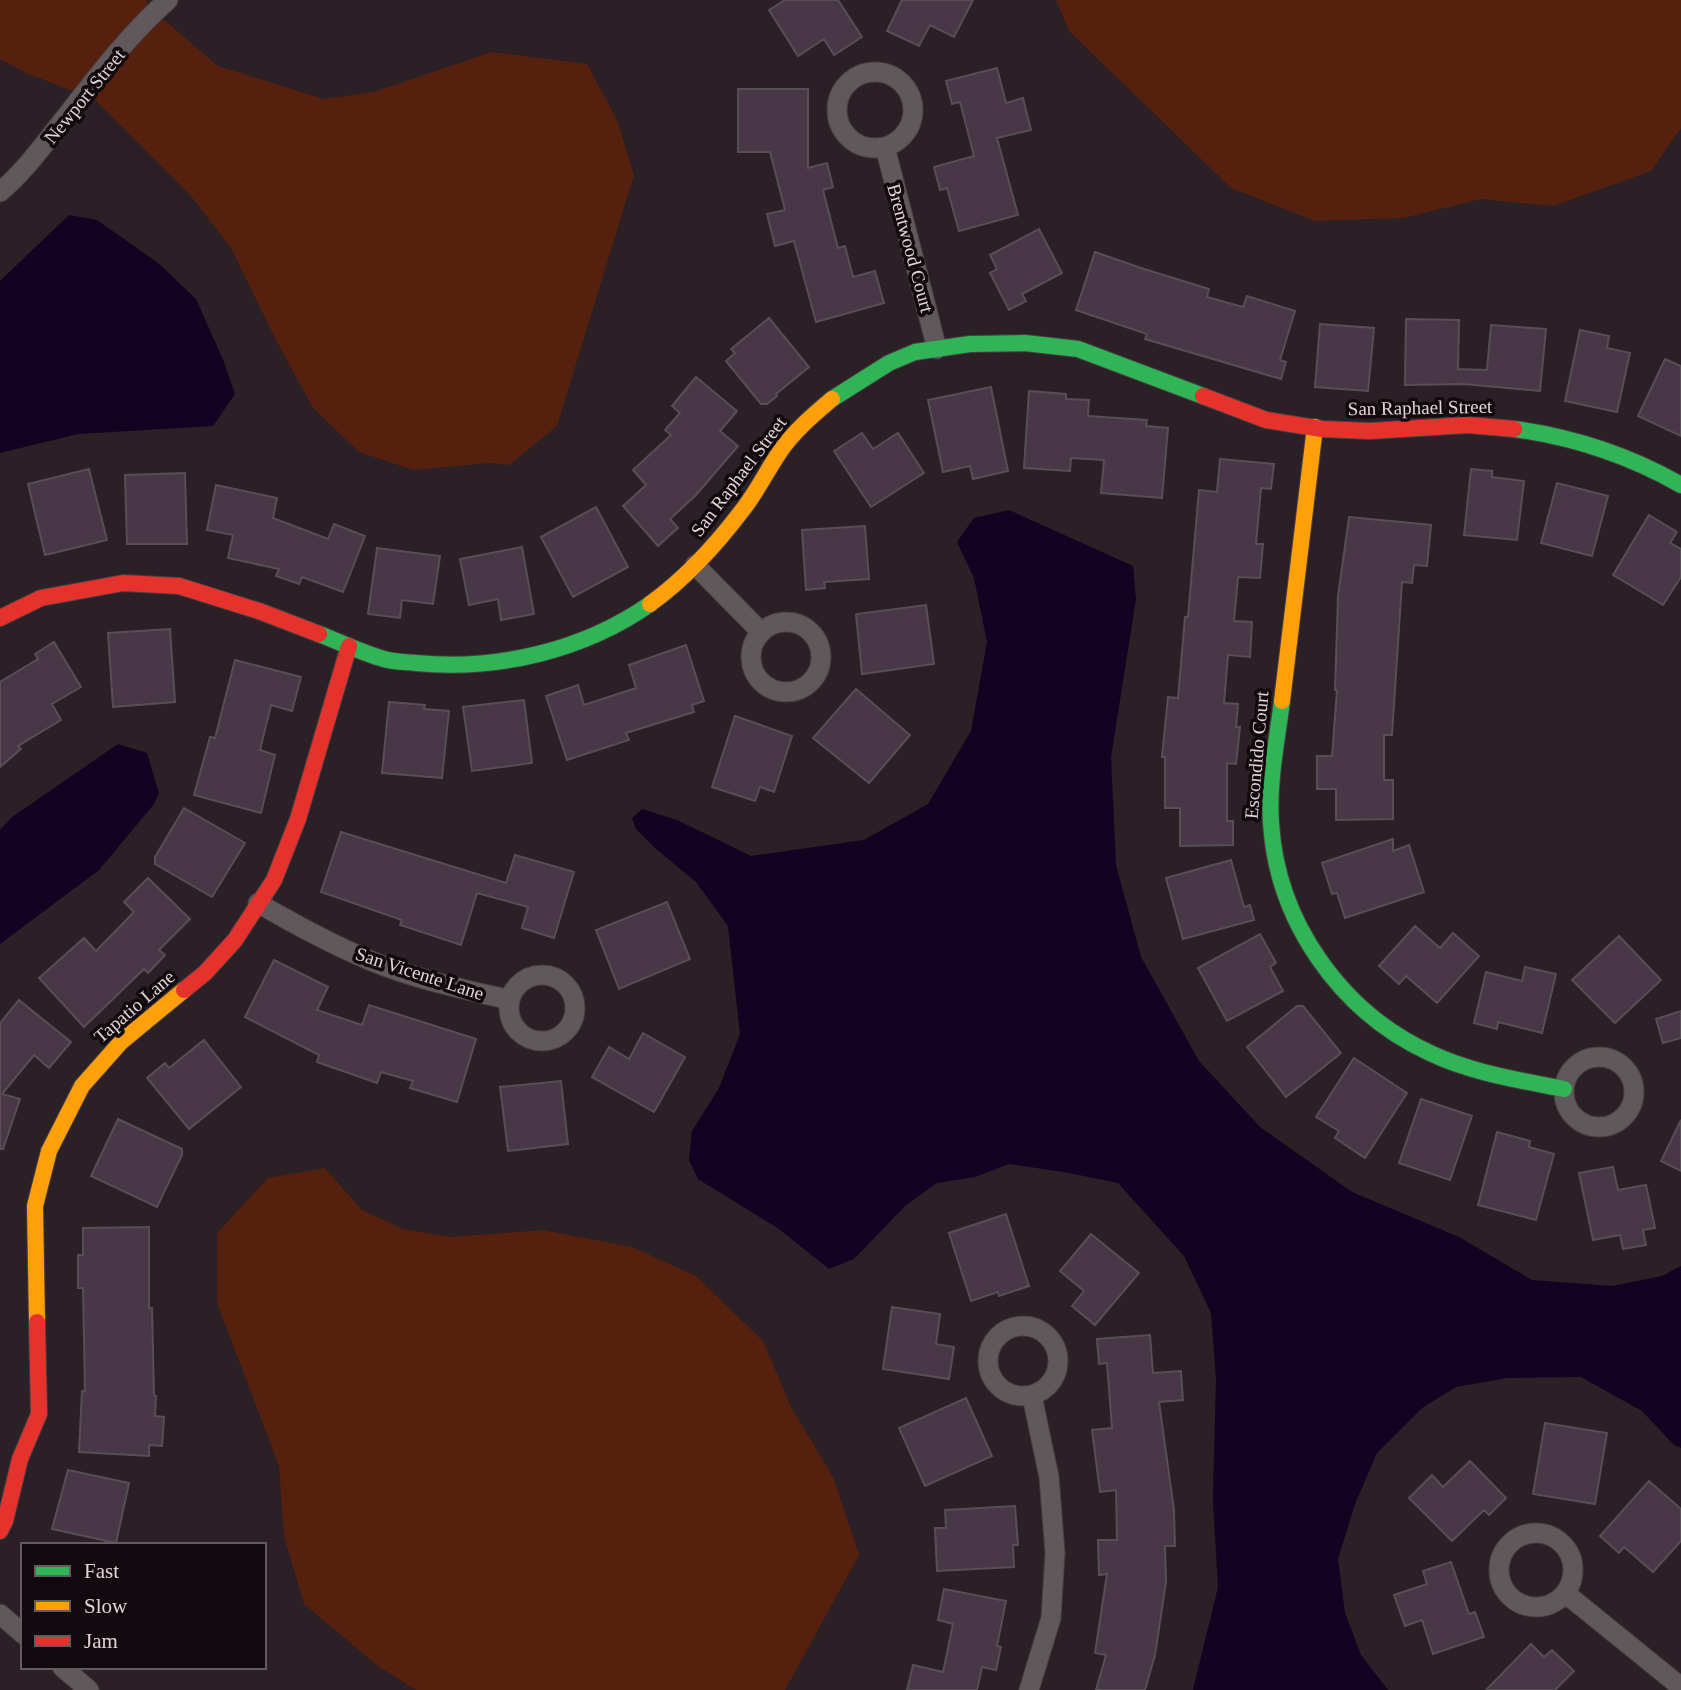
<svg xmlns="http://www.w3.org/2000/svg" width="1681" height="1690" viewBox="0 0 1681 1690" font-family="'Times New Roman',serif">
<rect width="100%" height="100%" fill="#2a2025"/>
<path fill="#55210e" d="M0,0H145L162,18L218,66L324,99L374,92L492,52L587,64L617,120L634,175L557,426L509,465L489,463L414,470L359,452L313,408L275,338L231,248L190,195L94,99L26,73L0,59Z
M1056,0H1681V128L1651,171L1553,206L1481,199L1403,218L1315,221L1231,188L1069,31Z
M325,1168L362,1210L403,1229L451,1237L543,1230L632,1247L696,1276L763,1341L791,1407L833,1477L859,1555L785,1690H416L378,1666L304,1604L284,1536L279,1466L217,1303V1233L268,1178Z"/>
<path fill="#110321" d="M69,215L97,220L158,263L196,299L224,362L235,394L213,426L78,434L0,453V281Z
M1009,510L1133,566L1136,599L1111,757L1116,865L1141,957L1199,1061L1260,1127L1352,1192L1459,1237L1532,1280L1612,1286L1662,1276L1681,1266V1448L1674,1445L1642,1411L1581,1377L1507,1378L1456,1387L1422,1408L1377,1453L1355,1504L1338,1559L1345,1613L1361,1655L1388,1690H1193L1218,1587L1213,1500L1216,1378L1211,1313L1184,1256L1118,1183L1064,1172L1009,1164L975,1177L937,1183L906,1205L854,1259L829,1269L779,1229L698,1179L689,1160L692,1131L719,1088L740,1034L728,926L696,882L655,848L636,829L632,818L642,809L677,820L751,856L864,840L928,804L971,731L987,642L974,578L957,542L974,518Z
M118,744L147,753L159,793L154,804L99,870L0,944V830L12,817Z"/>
<path fill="#483746" stroke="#574f55" stroke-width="2" d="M785,0H838L862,37L834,55L824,39L798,56L769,10Z
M902,0H973L954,37L930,25L919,46L887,31Z
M997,68L1006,103L1023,98L1031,130L997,138L1018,215L959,231L947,188L940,190L934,167L974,156L960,102L952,104L946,81Z
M738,89H808V168L827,163L833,187L823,190L838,248L845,246L853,277L875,271L884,303L816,322L794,241L775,246L767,214L785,210L770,152H738Z
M1039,229L1062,273L1022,294L1026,301L1009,310L990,273L997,269L990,255Z
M1095,252L1144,269L1209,289L1207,297L1243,307L1247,296L1295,311L1280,360L1286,362L1281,379L1145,339L1147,334L1076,310Z
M769,318L809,367L776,394L777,396L767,404H761L726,361L735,353L731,349Z
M1406,319L1459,320L1458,369L1487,370L1491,325L1546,329L1540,391L1464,384L1405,385Z
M1320,324L1374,328L1368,391L1315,387Z
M1580,330L1609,336L1607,348L1630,353L1617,412L1565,401Z
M1665,359L1681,366V436L1638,416Z
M696,377L737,411L720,431L738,446L696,495L670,519L678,528L658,546L623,506L646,485L633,470L671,435L665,430L680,413L672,406Z
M991,387L1008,471L973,479L970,466L943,472L928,400Z
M1029,391L1066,394V399L1089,400L1088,416L1147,420L1146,426L1168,428L1162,498L1101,493L1104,460L1071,458L1070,471L1024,468Z
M862,433L873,449L898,433L924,473L871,507L834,451Z
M1220,459L1274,464L1271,489L1261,488L1256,544H1263L1260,578L1238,577L1234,621L1252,622L1250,657L1228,655L1224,703L1238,704L1236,727H1240L1236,764L1227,763V821H1233V845L1180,846V808H1165V757H1162L1168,697L1178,698L1185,617H1188L1199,490L1217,492Z
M89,469L107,540L45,555L28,484Z
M1471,469L1492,471V477L1524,481L1517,540L1464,535Z
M185,473L187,544H127L125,475Z
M1557,483L1608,496L1592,556L1541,543Z
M216,485L277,498L273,518L328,539L334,524L365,536L343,592L302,577L299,584L276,576L279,569L228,558L233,535L207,530Z
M596,507L628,567L573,597L541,537Z
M1649,515L1677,532L1670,543L1681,549V577L1663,605L1613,575Z
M1349,517L1431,525L1427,566L1414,565L1412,583L1402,582L1392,735H1384V780H1393V819L1336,820V789H1317V756H1332L1337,690H1335L1338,596Z
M865,526L869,579L824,582L825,588L806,590L802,530Z
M522,547L534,614L501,620L498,599L469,605L460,559Z
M377,548L440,556L433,604L402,600L400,618L368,614Z
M926,605L934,664L862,674L856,614Z
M170,629L175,702L113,707L108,633Z
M54,642L81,687L52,704L61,720L18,746L21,749L0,767V682L38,659L35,654Z
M686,645L704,701L692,705L694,712L626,733L629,740L567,760L546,696L578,685L584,705L636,688L629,665Z
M235,660L301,677L292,711L271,705L260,750L275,755L261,813L194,795L210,737L215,738Z
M856,689L910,735L869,783L813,738Z
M524,700L532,763L472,771L463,707Z
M389,702L425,705L424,709L449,711L442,778L382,773Z
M735,716L792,736L774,792L760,787L755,801L712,787Z
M184,808L245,843L212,897L155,864V857Z
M341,832L506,883L515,855L574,872L554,938L522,928L528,907L477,893L461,945L400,925L402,920L321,892Z
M1393,839V851L1409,845L1424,892L1345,918L1337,893L1332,894L1322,863Z
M1231,860L1244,907L1250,905L1254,920L1183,939L1166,878Z
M148,878L190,919L159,950L165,955L148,973L144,969L84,1027L39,978L84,938L96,951L134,912L124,902Z
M667,902L690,959L619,989L596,930Z
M1415,926L1440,948L1453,933L1479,956L1437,1003L1406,976L1399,984L1379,966Z
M1260,934L1276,963L1270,967L1283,991L1227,1021L1198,968Z
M1619,936L1661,980L1615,1023L1572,980Z
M274,960L328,987L317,1010L362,1025L369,1005L476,1039L457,1102L410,1088L413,1081L381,1072L377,1083L317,1062L319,1055L245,1017Z
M1525,967L1556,974L1542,1033L1498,1022L1497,1029L1474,1023L1486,972L1522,981Z
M19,1000L71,1042L49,1068L34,1055L2,1094L20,1099L3,1149H0V1023Z
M1297,1006H1303L1341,1053L1286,1097L1247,1047Z
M1681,1011V1038L1663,1043L1656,1019Z
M643,1033L685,1057L654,1112L592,1077L609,1047L629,1059Z
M204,1040L241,1087L189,1129L147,1078L165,1063L169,1068Z
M1354,1058L1407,1093L1365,1158L1335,1138L1339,1131L1316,1117Z
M561,1081L568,1144L508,1151L500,1087Z
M1421,1099L1472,1116L1450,1180L1399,1163Z
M118,1119L182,1149V1155L157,1207L91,1176Z
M1681,1120V1171L1661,1161Z
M1497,1132L1530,1141L1529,1147L1554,1154L1536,1220L1478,1205Z
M1613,1167L1618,1190L1646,1185L1655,1228L1643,1230L1646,1245L1623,1249L1620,1235L1593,1240L1579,1173Z
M1006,1214L1029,1286L999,1296L998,1292L971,1301L949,1233Z
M149,1227V1308H152L154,1395L156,1396L155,1416L164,1417L162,1446L149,1445V1456L79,1452L82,1391H85L83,1288H78V1255H83V1228Z
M1091,1234L1139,1273L1095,1325L1072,1306L1084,1291L1060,1271Z
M892,1307L940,1314L936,1344L954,1347L949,1379L883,1369Z
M1150,1335L1153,1373L1181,1371L1183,1400L1159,1402L1174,1510L1175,1546H1165L1166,1582L1155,1655L1145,1690H1096L1106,1655L1095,1653L1107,1574L1099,1575L1098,1540H1117L1116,1490L1100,1492L1092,1430L1112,1428L1107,1363L1099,1364L1097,1339Z
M966,1398L992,1456L925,1486L899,1428Z
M1545,1423L1607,1433L1595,1504L1533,1494Z
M1470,1461L1506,1498L1489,1515L1484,1510L1452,1541L1409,1498L1432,1475L1443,1487Z
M68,1470L129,1483L116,1543L52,1529Z
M1649,1481L1681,1509V1541L1653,1572L1624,1547L1619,1553L1600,1536Z
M1015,1506L1018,1545H1013L1014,1567L937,1571L935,1528H946L945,1510Z
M1451,1562L1469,1614L1475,1612L1484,1637L1433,1654L1422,1620L1405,1626L1394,1595L1427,1584L1423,1571Z
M944,1589L1006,1601L997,1646L1001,1647L996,1670L982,1667L977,1690H907L913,1665L943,1672L953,1624L938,1620Z
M1531,1644L1544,1657L1552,1650L1574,1671L1555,1690H1486Z"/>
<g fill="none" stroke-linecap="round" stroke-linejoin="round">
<defs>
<path id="street" d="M837 110a38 38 0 1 1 76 0a38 38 0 1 1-76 0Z
M885,147L937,349
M0,192C25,171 44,144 64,119C96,78 129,34 168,0
M695,565L761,632
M751 657a35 35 0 1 1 70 0a35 35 0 1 1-70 0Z
M258,903C294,924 331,944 369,960C414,979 463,989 510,1000
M509 1008a33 33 0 1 1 66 0a33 33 0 1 1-66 0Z
M1564 1092a35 35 0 1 1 70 0a35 35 0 1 1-70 0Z
M988 1361a35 35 0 1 1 70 0a35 35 0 1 1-70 0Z
M1499 1570a37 37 0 1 1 74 0a37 37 0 1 1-74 0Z
M1565,1593L1681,1687
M0,1614L23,1634
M62,1667L89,1690
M1029,1690L1051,1618L1055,1553L1049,1477L1032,1396"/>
<path id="fast" d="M832,399L889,363L915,352L970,344L1025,343L1078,349L1203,396
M1514,429C1573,437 1630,456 1681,485
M319,634C340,642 362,653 384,659C394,662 405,662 416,663C496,671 583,651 650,604
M1282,701C1277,741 1268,783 1271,823C1277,922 1341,1012 1430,1053C1472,1073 1519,1080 1564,1089"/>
<path id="slow" d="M650,604C686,578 717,544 744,508C757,491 767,471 779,453C793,432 813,415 832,399
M1282,701L1315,427
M37,1322L35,1206L49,1151L82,1086L121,1042L184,990"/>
<path id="jam" d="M1203,396L1266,420L1322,429L1370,431L1468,425L1514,429
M0,618L41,598L123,583L179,586L259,611L319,634
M184,990L205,973L235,940L274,880L298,819L349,646
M0,1531L5,1521L20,1459L39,1414L37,1322"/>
</defs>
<use href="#street" stroke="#473e42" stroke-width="21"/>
<use href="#fast" stroke="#473e42" stroke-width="18"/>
<use href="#slow" stroke="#473e42" stroke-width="18"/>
<use href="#jam" stroke="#473e42" stroke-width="18"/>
<use href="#street" stroke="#61585c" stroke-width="19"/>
<use href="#fast" stroke="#30b455" stroke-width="16"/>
<use href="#slow" stroke="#ff9f0a" stroke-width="16"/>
<use href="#jam" stroke="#e5322d" stroke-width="16"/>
</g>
<g text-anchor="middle" stroke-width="7" stroke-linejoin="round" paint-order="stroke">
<g font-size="19" fill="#e1d4d9" stroke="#11090d">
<text transform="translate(84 96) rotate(-51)" y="7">Newport Street</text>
<text transform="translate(911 248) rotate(75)" y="7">Brentwood Court</text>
<text transform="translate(1420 407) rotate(-1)" y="7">San Raphael Street</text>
<text transform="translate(738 476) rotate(-53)" y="7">San Raphael Street</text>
<text transform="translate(1256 755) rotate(-85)" y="7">Escondido Court</text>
<text transform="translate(420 973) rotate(18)" y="7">San Vicente Lane</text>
<text transform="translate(134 1006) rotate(-41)" y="7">Tapatio Lane</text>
</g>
</g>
<rect x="21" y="1543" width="245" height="126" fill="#11090d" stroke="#645a5f" stroke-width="2"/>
<rect x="35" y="1566" width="35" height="10" fill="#30b455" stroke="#645a5f" stroke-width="2"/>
<text x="84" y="1578" font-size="21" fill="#e1d4d9">Fast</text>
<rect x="35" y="1601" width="35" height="10" fill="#ff9f0a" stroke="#645a5f" stroke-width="2"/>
<text x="84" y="1613" font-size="21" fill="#e1d4d9">Slow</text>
<rect x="35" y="1636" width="35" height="10" fill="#e5322d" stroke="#645a5f" stroke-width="2"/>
<text x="84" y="1648" font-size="21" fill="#e1d4d9">Jam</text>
</svg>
